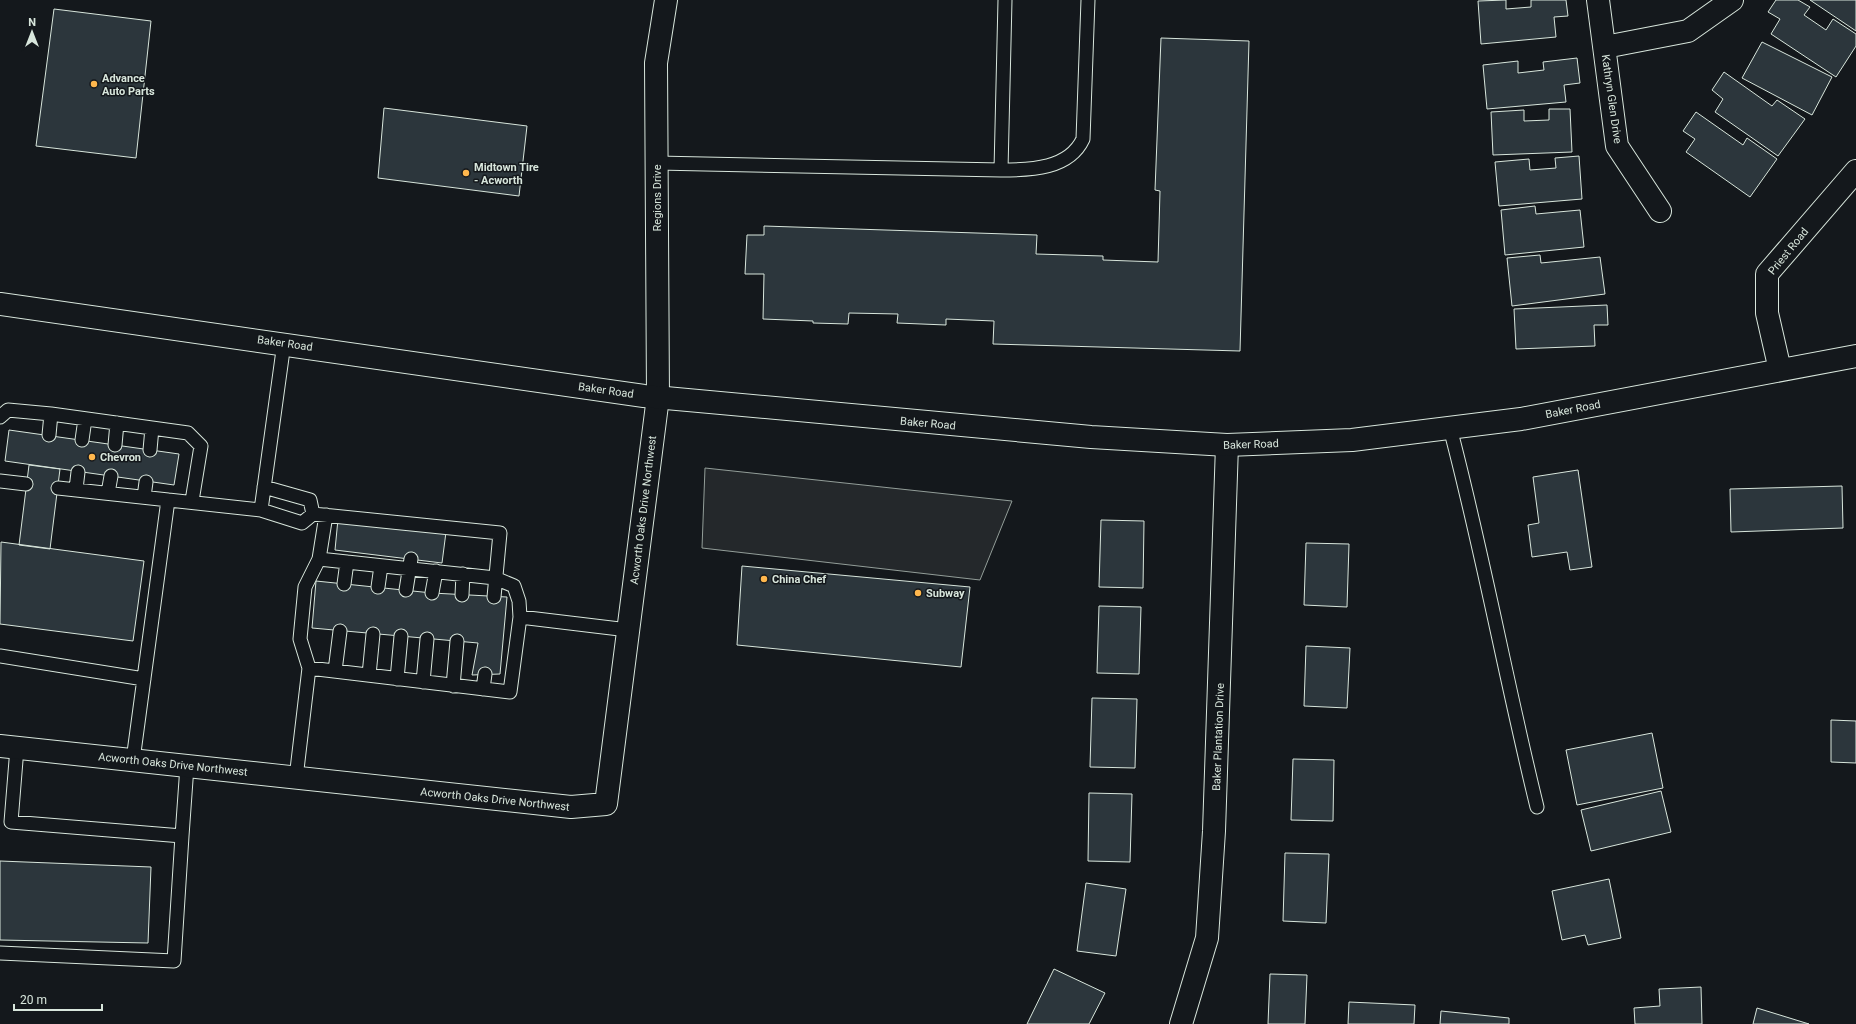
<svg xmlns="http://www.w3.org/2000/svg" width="1856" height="1024" viewBox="0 0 1856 1024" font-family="Roboto,sans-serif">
<rect width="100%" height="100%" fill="#14181c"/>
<path fill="#24282b" stroke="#939e99" d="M705,468L1012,501L980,580L702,548Z"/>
<path fill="#2c363c" stroke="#d8e6dc" d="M1506,0V9L1531,7V0H1566L1568,16L1554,17L1556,37L1481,44L1478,1Z
M1776,0H1798L1810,7L1804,15L1826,30L1833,19L1856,34V46L1836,77L1771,34L1780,19L1768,12Z
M1810,0H1856V31Z
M54,9L151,21L136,158L36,146Z
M1161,38L1249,41L1240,351L993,344L994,321L946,319V325L897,323L898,314L849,313L848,324L813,323V321L763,319L764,274H745L747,235H764V226L1037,235L1036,254L1103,256V260L1158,262L1160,191L1155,190Z
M1762,42L1832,77L1812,115L1742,78Z
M1577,58L1580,83L1564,85L1566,102L1487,109L1483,65L1518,61V73L1544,70L1543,62Z
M1724,72L1772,106L1777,100L1805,119L1778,156L1715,112L1723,99L1712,90Z
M384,108L527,126L519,196L378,178Z
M1549,109H1570L1572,152L1493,155L1491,112L1524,110V121L1549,120Z
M1696,112L1743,145L1747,138L1777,159L1750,197L1686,152L1695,139L1683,131Z
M1579,156L1582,199L1499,206L1495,162L1529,159L1530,170L1556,168L1555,158Z
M1535,206L1536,214L1580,210L1584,247L1505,255L1501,210Z
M1540,255L1541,263L1600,257L1605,294L1512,306L1507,258Z
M1607,305L1608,325H1594L1595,346L1516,349L1514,309Z
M9,430L179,454L174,485L5,461Z
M29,465L60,469L50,549L19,545Z
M1578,470L1592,567L1570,570L1567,552L1532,557L1528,525L1539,523L1533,477Z
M1842,486L1843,528L1731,532L1730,489Z
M338,519L446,532L442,563L335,550Z
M1101,520L1144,521L1143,588L1099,587Z
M1,542L144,561L133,641L0,624Z
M1306,543L1349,544L1347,607L1304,605Z
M742,566L970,587L961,667L737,645Z
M316,581L432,593L507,597L500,674L472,675L478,643L312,628Z
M1099,606L1141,607L1139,674L1097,673Z
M1306,646L1350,648L1347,708L1304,706Z
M1092,698L1137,699L1135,768L1090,767Z
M1831,720L1856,721V763L1831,762Z
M1652,733L1663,788L1577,805L1566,750Z
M1293,759L1334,760L1333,821L1291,820Z
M1661,791L1671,832L1591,851L1581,810Z
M1089,793L1132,794L1130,862L1088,861Z
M1285,853L1329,854L1326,923L1283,921Z
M0,861L151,867L148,943L0,940Z
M1609,879L1621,938L1588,945L1585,935L1562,940L1552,891Z
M1086,883L1126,889L1116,956L1077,951Z
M1054,969L1105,993L1089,1024H1027Z
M1270,974L1307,975L1305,1024H1268Z
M1701,987L1702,1024H1635L1634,1008L1660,1006L1659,989Z
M1349,1002L1415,1005L1414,1024H1348Z
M1757,1008L1809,1024H1753Z
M1441,1011L1509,1018V1024H1440Z"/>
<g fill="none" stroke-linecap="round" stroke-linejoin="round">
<defs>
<path id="lane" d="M657,163L1001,170C1031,170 1069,169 1083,139L1088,0
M1001,170L1005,0
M0,417L8,410L51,414L188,433L201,446L192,501
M1450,428C1483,553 1506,681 1537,807
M49,435L51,414
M82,440L85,419
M115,445L117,423
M150,450L152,428
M0,481L26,484
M264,487L310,500L313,514
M58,488L261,510L284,343
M76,489L78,472
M108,493L111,476
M144,497L146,482
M261,510L302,523L313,514L500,533L494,597
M344,584L347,562
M378,587L381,566
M406,590L411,559
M432,593L436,571
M462,595L463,574
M520,617L628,630
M0,656L144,679
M309,668L510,692L520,617L519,601L514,586L495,578L319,559L326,515
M335,671L340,631
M369,675L373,634
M397,679L401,636
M423,682L427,639
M453,686L457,641
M483,689L485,674
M17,748L11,822L182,836L187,766
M133,760L168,500
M296,778L309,668L300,639L305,587L319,559
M0,953L174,961L182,836"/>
<path id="street" d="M1598,0L1617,146L1660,211
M1605,47L1688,31L1732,0
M0,746L571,807L606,804L658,397L656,63L666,0
M1181,1024L1207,938L1214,831L1227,445"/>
<path id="secondary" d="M0,304L644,396L1091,437L1227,445L1352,440L1521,419L1856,356
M1780,370L1767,313V274L1856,171"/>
</defs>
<use href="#lane" stroke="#d8e6dc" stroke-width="15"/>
<use href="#street" stroke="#d8e6dc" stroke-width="24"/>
<use href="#secondary" stroke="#d8e6dc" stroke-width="24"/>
<use href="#lane" stroke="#14181c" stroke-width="13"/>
<use href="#street" stroke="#14181c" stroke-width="22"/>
<use href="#secondary" stroke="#14181c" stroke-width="22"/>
</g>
<g fill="#ffb74d" stroke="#14181c" stroke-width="1.5">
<circle cx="94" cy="84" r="4"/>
<circle cx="466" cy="173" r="4"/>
<circle cx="92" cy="457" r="4"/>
<circle cx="764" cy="579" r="4"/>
<circle cx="918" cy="593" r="4"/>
</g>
<g text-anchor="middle" stroke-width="3" stroke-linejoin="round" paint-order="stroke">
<g font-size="11" font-weight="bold" fill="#d8e6dc" stroke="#14181c" text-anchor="start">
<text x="102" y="82">Advance<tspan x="102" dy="13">Auto Parts</tspan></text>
<text x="474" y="171">Midtown Tire<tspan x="474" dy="13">- Acworth</tspan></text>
<text x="100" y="461">Chevron</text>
<text x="772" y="583">China Chef</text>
<text x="926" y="597">Subway</text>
</g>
<g font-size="11" fill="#d8e6dc" stroke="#14181c">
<text transform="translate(1612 99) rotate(82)" y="4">Kathryn Glen Drive</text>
<text transform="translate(657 198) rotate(-90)" y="4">Regions Drive</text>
<text transform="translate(1788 251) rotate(-51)" y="4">Priest Road</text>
<text transform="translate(285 343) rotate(8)" y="4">Baker Road</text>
<text transform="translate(606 390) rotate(8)" y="4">Baker Road</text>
<text transform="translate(1573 409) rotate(-11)" y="4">Baker Road</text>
<text transform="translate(928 423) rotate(5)" y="4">Baker Road</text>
<text transform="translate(1251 444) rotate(-2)" y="4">Baker Road</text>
<text transform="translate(643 510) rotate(-83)" y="4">Acworth Oaks Drive Northwest</text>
<text transform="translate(1218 737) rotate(-88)" y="4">Baker Plantation Drive</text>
<text transform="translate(173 764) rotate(6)" y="4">Acworth Oaks Drive Northwest</text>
<text transform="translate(495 799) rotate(6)" y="4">Acworth Oaks Drive Northwest</text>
</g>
</g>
<g transform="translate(32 32)" stroke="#14181c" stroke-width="3" paint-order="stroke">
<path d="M0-3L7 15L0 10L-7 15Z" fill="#d8e6dc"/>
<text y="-6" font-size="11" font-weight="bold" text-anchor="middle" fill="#d8e6dc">N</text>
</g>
<path d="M14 1004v6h88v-6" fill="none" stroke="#d8e6dc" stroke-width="2"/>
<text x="20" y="1004" font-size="12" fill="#d8e6dc" stroke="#14181c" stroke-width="3" paint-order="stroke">20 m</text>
</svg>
